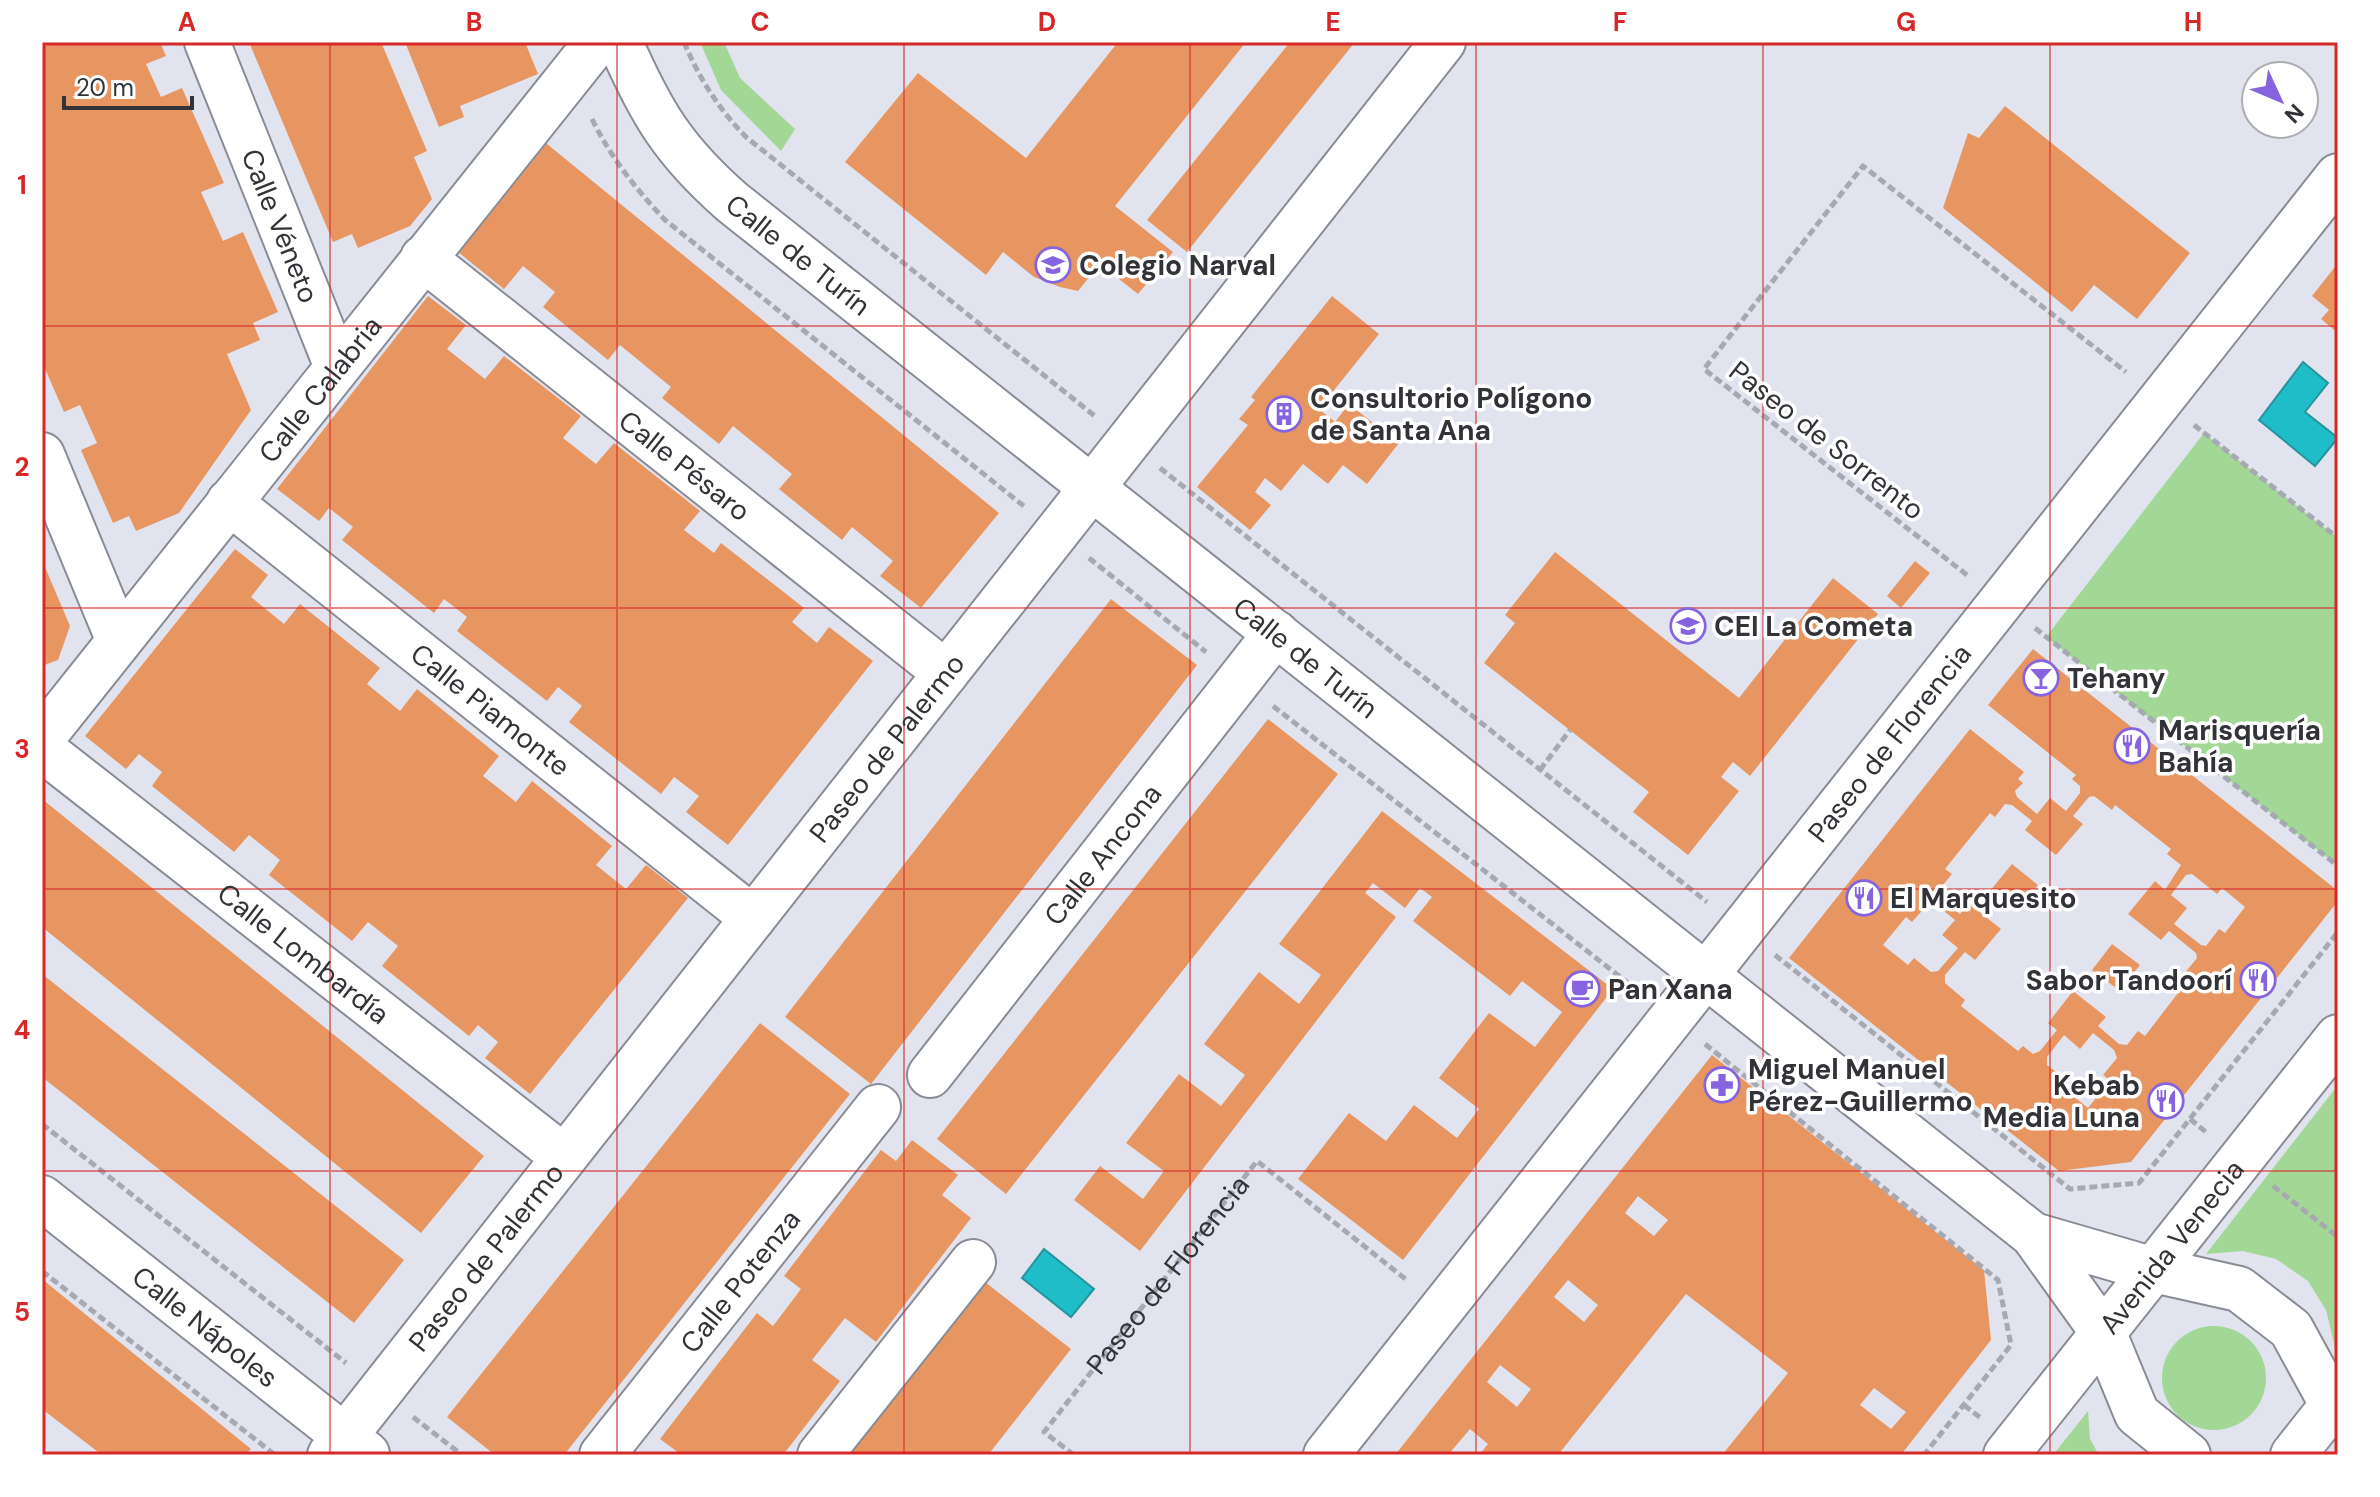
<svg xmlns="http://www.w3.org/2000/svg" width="2380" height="1497" viewBox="0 0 2380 1497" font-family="'DM Sans',sans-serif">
<rect width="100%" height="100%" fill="#e1e4ef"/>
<path fill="#a2d795" d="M700,42H724L740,78L795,129L781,151L721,90Z
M2204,433L2338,538V866L2046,637Z
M2338,1085V1355L2337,1356L2326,1310L2308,1281L2276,1259L2243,1251L2206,1254Z
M2162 1378a52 52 0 1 1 104 0a52 52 0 1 1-104 0Z
M2088,1411L2090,1439L2099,1455H2053Z"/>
<path fill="#1fbdc8" stroke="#25949c" stroke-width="2" d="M2303,362L2328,383L2305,412L2338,438L2315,466L2259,420Z
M1044,1249L1094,1289L1071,1317L1022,1278Z"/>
<path fill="#e79661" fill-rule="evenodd" d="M46,42H160L166,56L146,64L161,97L182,88L224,183L201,192L223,241L243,232L278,312L253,323L260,340L227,354L251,410L179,513L136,531L129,516L113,523L81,450L97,443L80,405L64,412L42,362V44Z
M249,42H381L427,151L414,157L432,199L410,226L358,248L352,234L333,242Z
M405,42H525L538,74L460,106L464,117L439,127Z
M1118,42H1246L1115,206L1173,252L1138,294L1100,264L1078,291L1060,287L1034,277L1003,252L986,275L845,162L918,73L1026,158Z
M1290,42H1355L1187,252L1147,220Z
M2005,106L2190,253L2137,319L2094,285L2072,312L1943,208L1968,133L1979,138Z
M541,139L999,513L921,608L880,576L893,561L852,527L842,540L779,489L792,474L733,426L719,444L662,398L671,387L620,345L608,360L543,307L555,292L523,266L504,289L453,248Z
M2338,263V333L2321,319L2329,310L2312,296Z
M428,296L466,325L447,349L485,379L504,356L581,416L563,438L596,464L614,443L700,511L684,530L714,553L721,543L804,608L792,622L817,643L829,627L873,661L728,845L686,812L699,796L674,777L661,794L569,722L582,706L558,687L547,701L457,631L467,617L444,599L434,613L342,540L353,527L329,508L319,521L277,489Z
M1332,296L1379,334L1319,409L1335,422L1349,404L1399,443L1367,484L1343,465L1328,484L1303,464L1281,491L1265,478L1255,492L1271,505L1250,530L1197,487L1248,425L1239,419L1255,400L1251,397Z
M235,549L268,575L251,597L284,624L300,604L380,668L367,684L400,711L417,689L499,756L483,776L516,802L532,781L612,846L596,865L626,889L646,865L688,898L530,1094L485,1058L498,1042L478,1025L469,1036L382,966L398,946L368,922L352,941L269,875L280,860L249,835L234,852L152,786L162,772L139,754L126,769L85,736Z
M1555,552L1739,698L1833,578L1878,614L1750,776L1733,762L1721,777L1739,791L1688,855L1633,812L1649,792L1484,663L1515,623L1505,615Z
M42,560L70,626L58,660L42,666Z
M1915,561L1930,573L1901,608L1887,596Z
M1111,599L1197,665L871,1084L785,1017Z
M2033,649L2338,891V901L2131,1162L2059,1171L1789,958L1970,729L2024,772L2018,779L2023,783L2015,791L2017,797L2037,814L2050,798L2066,811L2080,793V786L2072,779L2076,775L1988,705ZM2094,796L2112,810L2115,805L2171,849L2167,854L2181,865L2165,890L2155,881L2128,914L2161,940L2169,931L2196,953L2197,958L2183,975L2188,980L2145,1036L2138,1031L2127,1045L2119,1044L2098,1026L2106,1017L2073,991L2048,1023L2057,1030L2040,1051L2033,1054L2023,1046L2018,1051L1961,1006L1965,1000L1945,983V975L1965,952L1975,960L2001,929L1968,903L1960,914L1939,897L1938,891L1952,874L1945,869L1990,813L1995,817L2005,804L2012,805L2032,821L2025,830L2056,855L2083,824L2073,816L2089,797ZM2192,874L2217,894L2222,888L2245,907L2225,933L2219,929L2206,946L2201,945L2174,924L2187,908L2171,895L2186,875ZM1934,903L1955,920L1942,935L1958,948L1938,971L1931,972L1914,958L1908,965L1883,945L1906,917L1912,922L1928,904ZM2093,1033L2114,1050L2117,1058L2103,1075L2110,1080L2088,1108L2055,1081L2060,1075L2047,1065V1057L2064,1035L2080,1049Z
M1268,719L1338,774L1006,1194L937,1139Z
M42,799L484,1156L421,1233L42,927Z
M1382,811L1613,989L1403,1260L1298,1179L1349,1113L1386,1141L1414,1105L1457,1138L1479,1109L1439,1078L1489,1013L1535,1047L1562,1012L1522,981L1510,996L1413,921L1432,897L1420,888L1405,908L1373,883L1365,893L1396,917L1140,1251L1074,1200L1100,1166L1143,1199L1164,1171L1126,1143L1179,1074L1221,1106L1245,1075L1204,1044L1259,972L1299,1004L1321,975L1279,944Z
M2012,864L2038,885L2017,911L1990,891Z
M2112,944L2140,965L2120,991L2092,970Z
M42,974L404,1260L354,1323L42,1077Z
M760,1023L850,1094L564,1455H495L447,1417Z
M1712,1055L1984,1270L1991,1340L1904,1451L1901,1455H1722L1788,1373L1686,1294L1558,1455H1479L1488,1444L1470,1429L1448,1455H1395ZM1638,1196L1668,1220L1654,1236L1625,1213ZM1568,1280L1598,1305L1584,1322L1554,1297ZM1500,1365L1531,1389L1517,1407L1487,1382ZM1874,1388L1906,1412L1891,1429L1860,1405Z
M912,1140L958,1175L942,1195L971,1218L876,1342L845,1318L812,1360L840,1381L783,1455H677L679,1453L660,1439L757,1313L773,1326L801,1289L784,1276L881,1150L896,1161Z
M42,1279L251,1449L245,1455H102L42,1409Z
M985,1282L1071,1349L988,1455H848Z"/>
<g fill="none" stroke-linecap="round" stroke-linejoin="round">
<defs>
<g id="minor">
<path id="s2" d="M207,42L337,367"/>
<path id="s3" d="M620,42C651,113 673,150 732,202L2033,1235L2104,1334L2137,1414L2188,1455"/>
<path id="s4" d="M423,258L946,673"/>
<path d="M42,455L119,641"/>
<path id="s5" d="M229,502L753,918"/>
<path id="s6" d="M42,738L597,42"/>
<path id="s7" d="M42,749L564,1157"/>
<path id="s8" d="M930,1075L1276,633"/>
<path id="s9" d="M42,1198L367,1454"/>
<path d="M2033,1235L2154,1270L2239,1289L2291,1329L2338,1415"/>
<path id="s10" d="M330,1455L1443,42"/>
<path id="s11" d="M602,1455L878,1107"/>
<path d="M820,1455L973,1262"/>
<path id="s12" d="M1326,1455L2338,176"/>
<path id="s13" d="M2006,1455L2338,1037"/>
<path d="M2293,1455L2338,1398"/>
</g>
</defs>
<use href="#minor" stroke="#898c96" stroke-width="48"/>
<g stroke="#a6a9b1" stroke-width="5" stroke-dasharray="8 4" stroke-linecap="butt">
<path d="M684,42C699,78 718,108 746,137L1096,417"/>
<path d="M592,119C611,158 636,189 665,220L1025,507"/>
<path d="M2194,425L2338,538"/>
<path d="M1160,468L1707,902"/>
<path d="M1089,558L1206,652"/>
<path d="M1967,575L1704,369L1863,166L2126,372"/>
<path d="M2035,628L2338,866"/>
<path d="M1273,706L1637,990"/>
<path d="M1540,770L1570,730"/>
<path d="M1775,955L2070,1189L2139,1183L2338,932"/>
<path d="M1705,1044L1998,1280L2011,1345L1924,1455"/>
<path d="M2190,1119L2206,1132"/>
<path d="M42,1124L346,1363"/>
<path d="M2273,1186L2338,1237"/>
<path d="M42,1271L275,1455"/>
<path d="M1964,1405L1982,1419"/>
<path d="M413,1417L462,1455"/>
<path id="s1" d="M1074,1455L1044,1432L1257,1161L1408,1281"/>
</g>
<use href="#minor" stroke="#fff" stroke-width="44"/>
</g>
<path fill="none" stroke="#d62828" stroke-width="2" stroke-opacity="0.55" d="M330,42V1455M617,42V1455M904,42V1455M1190,42V1455M1476,42V1455M1763,42V1455M2050,42V1455M42,326H2338M42,608H2338M42,889H2338M42,1171H2338"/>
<defs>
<symbol id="school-ring" viewBox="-11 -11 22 22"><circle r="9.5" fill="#fff" stroke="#8664df" stroke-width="1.5"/><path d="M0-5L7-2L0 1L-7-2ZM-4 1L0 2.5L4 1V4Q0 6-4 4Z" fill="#8664df"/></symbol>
<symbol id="building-ring" viewBox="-11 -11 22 22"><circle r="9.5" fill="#fff" stroke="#8664df" stroke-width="1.5"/><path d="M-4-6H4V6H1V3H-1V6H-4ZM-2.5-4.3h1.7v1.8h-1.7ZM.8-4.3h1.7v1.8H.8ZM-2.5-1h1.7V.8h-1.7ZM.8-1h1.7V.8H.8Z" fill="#8664df"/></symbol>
<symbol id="bar-ring" viewBox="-11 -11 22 22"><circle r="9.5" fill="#fff" stroke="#8664df" stroke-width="1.5"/><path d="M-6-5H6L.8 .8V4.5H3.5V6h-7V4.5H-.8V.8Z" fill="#8664df"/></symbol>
<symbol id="restaurant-ring" viewBox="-11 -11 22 22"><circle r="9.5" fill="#fff" stroke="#8664df" stroke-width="1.5"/><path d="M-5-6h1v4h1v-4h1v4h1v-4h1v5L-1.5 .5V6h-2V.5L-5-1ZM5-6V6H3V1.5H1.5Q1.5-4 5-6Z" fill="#8664df"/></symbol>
<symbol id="cafe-ring" viewBox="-11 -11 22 22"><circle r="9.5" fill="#fff" stroke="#8664df" stroke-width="1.5"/><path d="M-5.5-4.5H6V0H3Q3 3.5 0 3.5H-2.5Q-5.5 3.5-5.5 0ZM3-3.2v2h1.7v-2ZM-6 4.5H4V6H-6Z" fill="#8664df"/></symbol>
<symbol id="pharmacy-ring" viewBox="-11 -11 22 22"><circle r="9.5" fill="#fff" stroke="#8664df" stroke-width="1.5"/><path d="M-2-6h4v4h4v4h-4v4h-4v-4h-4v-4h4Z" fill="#8664df"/></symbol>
</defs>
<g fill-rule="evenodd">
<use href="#school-ring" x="1033" y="245" width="40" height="40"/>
<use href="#building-ring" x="1264" y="394" width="40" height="40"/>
<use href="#school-ring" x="1668" y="606" width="40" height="40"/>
<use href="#bar-ring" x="2021" y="658" width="40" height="40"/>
<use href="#restaurant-ring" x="2112" y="726" width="40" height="40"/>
<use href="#restaurant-ring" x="1844" y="878" width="40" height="40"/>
<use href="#restaurant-ring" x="2238" y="960" width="40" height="40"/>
<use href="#cafe-ring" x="1562" y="969" width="40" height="40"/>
<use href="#pharmacy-ring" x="1702" y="1065" width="40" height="40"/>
<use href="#restaurant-ring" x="2146" y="1081" width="40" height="40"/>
</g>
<g text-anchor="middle" stroke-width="7" stroke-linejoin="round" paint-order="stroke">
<g font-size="28" fill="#323337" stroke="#fff">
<text dy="10" stroke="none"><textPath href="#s2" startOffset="198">Calle Véneto</textPath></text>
<text dy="10" stroke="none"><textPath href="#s3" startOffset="282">Calle de Turín</textPath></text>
<text dy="10" stroke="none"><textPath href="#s6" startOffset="446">Calle Calabria</textPath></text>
<text transform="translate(1827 440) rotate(38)" y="10">Paseo de Sorrento</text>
<text dy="10" stroke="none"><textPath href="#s4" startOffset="334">Calle Pésaro</textPath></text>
<text dy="10" stroke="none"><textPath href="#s3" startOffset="930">Calle de Turín</textPath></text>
<text dy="10" stroke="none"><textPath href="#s5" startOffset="334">Calle Piamonte</textPath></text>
<text dy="10" stroke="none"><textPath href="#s12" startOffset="908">Paseo de Florencia</textPath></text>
<text dy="10" stroke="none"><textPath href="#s10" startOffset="900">Paseo de Palermo</textPath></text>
<text dy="10" stroke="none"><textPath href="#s8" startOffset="280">Calle Ancona</textPath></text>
<text dy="10" stroke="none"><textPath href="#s7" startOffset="332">Calle Lombardía</textPath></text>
<text dy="10" stroke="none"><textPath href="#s13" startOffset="266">Avenida Venecia</textPath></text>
<text dy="10" stroke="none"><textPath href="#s10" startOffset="252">Paseo de Palermo</textPath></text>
<text dy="10" stroke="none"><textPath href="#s1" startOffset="238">Paseo de Florencia</textPath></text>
<text dy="10" stroke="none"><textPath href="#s11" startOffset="222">Calle Potenza</textPath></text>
<text dy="10" stroke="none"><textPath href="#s9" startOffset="208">Calle Nápoles</textPath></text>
</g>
<g font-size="28" font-weight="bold" fill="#323337" stroke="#fff" text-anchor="start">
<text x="1079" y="275">Colegio Narval</text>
<text x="1310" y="408">Consultorio Polígono<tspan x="1310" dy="32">de Santa Ana</tspan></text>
<text x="1714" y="636">CEI La Cometa</text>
<text x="2067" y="688">Tehany</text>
<text x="2158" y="740">Marisquería<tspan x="2158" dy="32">Bahía</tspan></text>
<text x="1890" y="908">El Marquesito</text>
<text x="2232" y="990" text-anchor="end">Sabor Tandoorí</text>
<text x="1608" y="999">Pan Xana</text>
<text x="1748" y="1079">Miguel Manuel<tspan x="1748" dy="32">Pérez-Guillermo</tspan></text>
<text x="2140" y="1095" text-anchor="end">Kebab<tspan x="2140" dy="32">Media Luna</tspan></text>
</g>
</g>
<rect width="2380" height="1497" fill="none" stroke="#ffffff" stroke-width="88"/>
<g transform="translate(2280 100) rotate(134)"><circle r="38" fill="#ffffff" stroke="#adadaf" stroke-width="2"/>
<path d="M0-6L14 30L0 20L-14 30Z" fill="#8664df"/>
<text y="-12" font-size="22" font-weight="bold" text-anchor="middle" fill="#323337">N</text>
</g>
<path d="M64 96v12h128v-12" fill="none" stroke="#323337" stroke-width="4"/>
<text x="76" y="96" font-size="24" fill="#323337" stroke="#ffffff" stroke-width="6" paint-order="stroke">20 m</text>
<rect x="44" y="44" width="2292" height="1409" fill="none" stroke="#d62828" stroke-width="3"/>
<g font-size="26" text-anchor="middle" font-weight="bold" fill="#d62828">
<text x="187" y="31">A</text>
<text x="474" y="31">B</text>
<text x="760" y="31">C</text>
<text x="1047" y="31">D</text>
<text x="1333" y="31">E</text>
<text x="1620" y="31">F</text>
<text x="1906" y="31">G</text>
<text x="2193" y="31">H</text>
<text x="22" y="194">1</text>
<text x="22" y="476">2</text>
<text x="22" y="758">3</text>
<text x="22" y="1039">4</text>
<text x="22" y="1321">5</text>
</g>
</svg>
